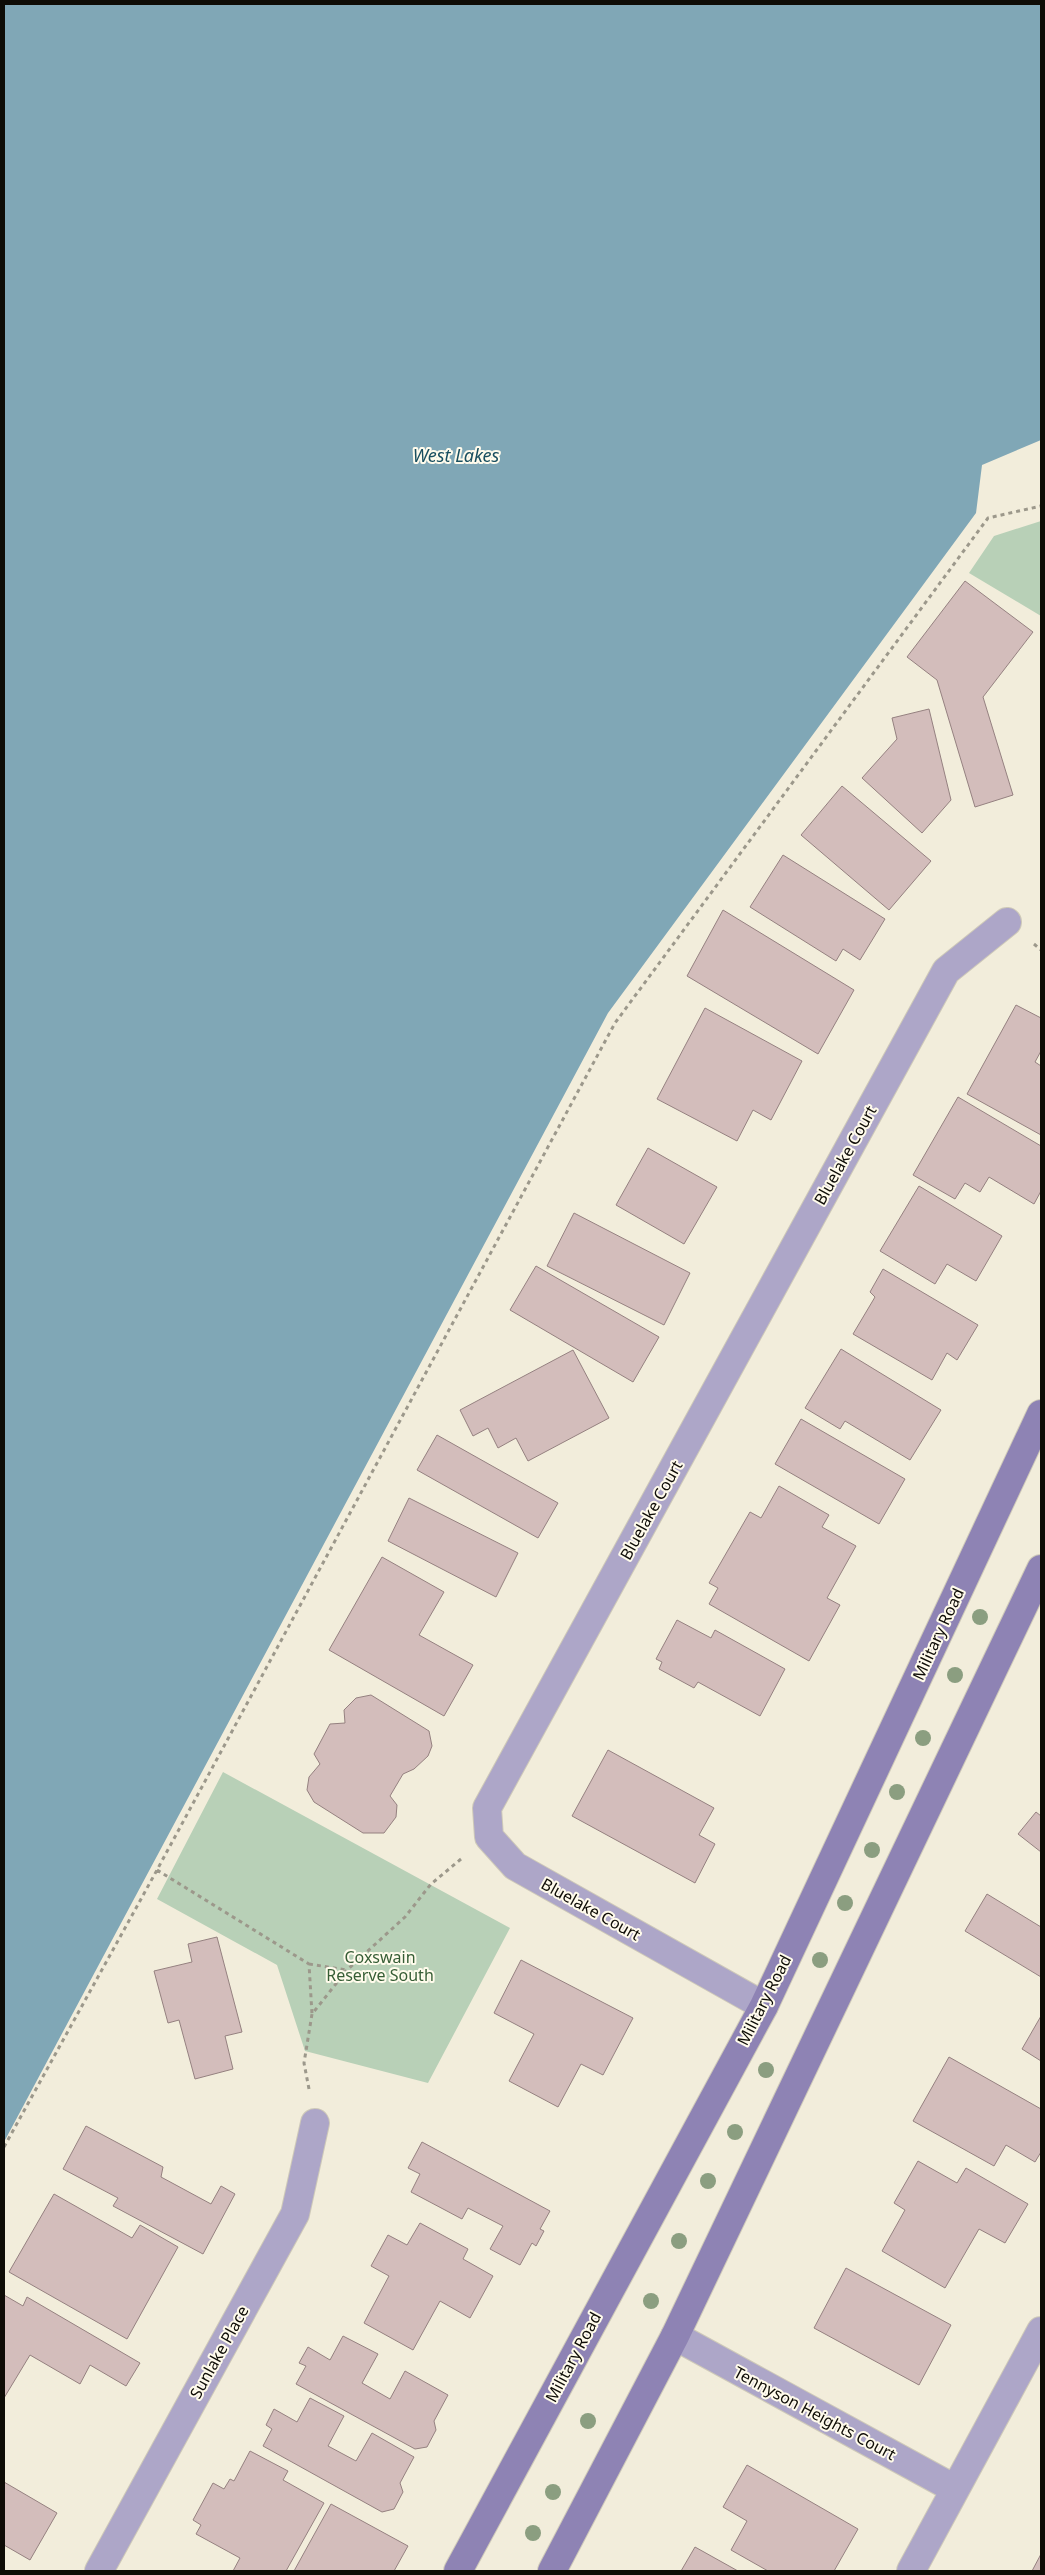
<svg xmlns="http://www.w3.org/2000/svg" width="1045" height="2575" viewBox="0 0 1045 2575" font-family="'Noto Sans',sans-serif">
<rect width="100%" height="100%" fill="#f2eddb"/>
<path fill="#b8d0b7" d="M1041,521V616L969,573L994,536Z
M223,1772L510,1928L428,2083L305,2051L277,1965L157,1899Z"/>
<path fill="#80a7b6" d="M4,4H1041V440L982,465L976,513L608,1013L4,2142Z"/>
<path fill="#d3bdbb" stroke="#958180" d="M965,581L1033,632L983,697L1013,795L975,807L937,680L907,657Z
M929,709L951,800L922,833L862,778L897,739L892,718Z
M842,786L931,861L889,910L801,835Z
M783,855L885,919L860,960L843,949L836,961L750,907Z
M723,910L854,990L818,1054L687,976Z
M1016,1005L1041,1018V1051L1035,1062L1041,1066V1135L967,1094Z
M705,1008L802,1061L771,1120L753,1110L737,1141L657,1099Z
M958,1097L1041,1146V1191L1034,1204L989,1177L980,1192L965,1183L955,1199L913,1175Z
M648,1148L717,1187L684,1244L616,1205Z
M919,1186L1002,1236L976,1281L947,1264L935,1284L880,1251Z
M574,1213L690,1273L664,1325L547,1266Z
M536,1266L659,1337L633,1382L510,1310Z
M883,1269L978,1325L957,1360L947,1353L932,1380L853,1334L875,1297L870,1292Z
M841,1349L941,1410L910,1460L845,1421L840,1429L805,1408Z
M573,1350L609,1418L528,1461L516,1438L498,1448L488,1428L473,1436L460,1410Z
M801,1419L905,1479L879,1524L775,1464Z
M437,1435L558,1503L538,1538L417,1470Z
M779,1486L829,1515L822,1527L856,1546L827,1598L840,1605L809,1661L709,1604L718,1588L709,1583L750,1512L761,1518Z
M409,1498L518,1553L496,1597L388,1541Z
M382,1557L444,1592L419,1635L473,1665L444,1716L329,1650Z
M677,1620L711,1638L715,1630L785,1669L760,1716L698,1682L694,1688L659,1669L662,1662L656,1659Z
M371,1695L429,1731L432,1746L428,1756L414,1769L403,1774L390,1796L397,1805L396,1817L384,1833H363L314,1802L307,1790L309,1777L320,1764L314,1754L330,1724L345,1723L344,1710L356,1698Z
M608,1750L714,1808L699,1835L715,1844L695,1883L572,1816Z
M1036,1812L1041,1816V1852L1018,1834Z
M987,1894L1041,1927V1977L965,1931Z
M217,1937L242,2032L225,2036L233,2069L195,2079L179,2020L168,2023L154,1971L192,1962L188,1944Z
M521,1960L633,2018L603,2075L581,2064L558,2107L509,2081L534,2034L494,2013Z
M1041,2016V2061L1022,2049Z
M949,2057L1041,2109V2152L1035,2162L1006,2145L994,2166L913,2121Z
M86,2126L163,2167L161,2177L211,2204L221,2186L235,2194L203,2254L113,2206L118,2198L63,2169Z
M422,2142L550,2211L540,2229L544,2231L536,2246L532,2243L520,2265L490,2249L503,2226L468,2208L462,2219L411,2192L420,2174L408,2168Z
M918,2161L957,2183L966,2168L1028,2204L1005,2243L979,2229L945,2288L882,2251L905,2210L894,2203Z
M54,2194L132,2238L140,2225L178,2247L127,2339L9,2272Z
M420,2223L468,2249L463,2259L493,2276L470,2318L440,2301L413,2350L364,2323L389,2276L371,2266L388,2235L407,2245Z
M846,2268L951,2325L919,2385L814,2328Z
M4,2295L23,2306L27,2297L140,2363L126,2386L90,2365L80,2384L30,2355L4,2398Z
M343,2336L378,2354L362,2383L390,2399L405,2371L448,2395L434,2421L436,2430L427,2447L415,2449L296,2384L306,2366L299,2363L308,2347L330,2360Z
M310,2398L344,2416L328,2446L356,2461L372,2433L414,2457L400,2483L403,2492L394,2509L382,2512L263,2446L272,2429L266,2425L274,2409L297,2422Z
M250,2451L288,2471L283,2480L324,2503L286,2571H233L240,2558L196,2534L201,2525L193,2520L213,2483L224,2489L230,2479L234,2481Z
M747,2465L858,2529L834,2571H768L731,2550L747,2521L723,2507Z
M4,2482L57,2513L30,2560L4,2545Z
M331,2504L408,2546L394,2571H294Z
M695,2547L738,2571H681Z
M1041,2554V2571H1032Z"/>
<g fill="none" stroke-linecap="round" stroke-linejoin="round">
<defs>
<path id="street" d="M764,2006L515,1866L489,1837L487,1808L946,971L1007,922
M675,2336L955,2489
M99,2571L295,2214L315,2123
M911,2571L1041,2331"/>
<path id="secondary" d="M458,2571L764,2006L1041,1414
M552,2571L675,2336L1041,1569"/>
</defs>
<use href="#street" stroke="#cec9b9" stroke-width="30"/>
<use href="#secondary" stroke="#cec9b9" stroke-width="30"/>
<path stroke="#9c988b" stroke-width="3" stroke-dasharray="4 4" stroke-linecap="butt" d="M1034,944L1041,950
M157,1870L309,1964L312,2014
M309,1964L347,1970
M309,2089L304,2063L312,2014L347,1970L405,1917L431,1884L461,1859
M4,2147L157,1870L615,1023L988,518L1041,506"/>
<use href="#street" stroke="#ada6c8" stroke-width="28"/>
<use href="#secondary" stroke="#8e83b4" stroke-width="28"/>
</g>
<g fill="#8b9e80">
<circle cx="980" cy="1617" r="8"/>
<circle cx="955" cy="1675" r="8"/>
<circle cx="923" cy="1738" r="8"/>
<circle cx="897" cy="1792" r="8"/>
<circle cx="872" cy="1850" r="8"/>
<circle cx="845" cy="1903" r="8"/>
<circle cx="820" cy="1960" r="8"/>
<circle cx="766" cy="2070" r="8"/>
<circle cx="735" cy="2132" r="8"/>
<circle cx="708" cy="2181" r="8"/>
<circle cx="679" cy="2241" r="8"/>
<circle cx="651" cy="2301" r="8"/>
<circle cx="588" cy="2421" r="8"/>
<circle cx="553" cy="2492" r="8"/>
<circle cx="533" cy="2533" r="8"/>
</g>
<g text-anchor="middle" stroke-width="4" stroke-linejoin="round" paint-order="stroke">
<g font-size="16" fill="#0e0c06" stroke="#fffbec">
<text transform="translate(845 1155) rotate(-61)" y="6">Bluelake Court</text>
<text transform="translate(651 1510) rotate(-61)" y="6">Bluelake Court</text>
<text transform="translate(938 1634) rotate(-65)" y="6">Military Road</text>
<text transform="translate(591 1909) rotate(29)" y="6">Bluelake Court</text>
<text transform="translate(764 2000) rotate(-63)" y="6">Military Road</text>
<text transform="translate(219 2352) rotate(-61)" y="6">Sunlake Place</text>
<text transform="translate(573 2357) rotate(-62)" y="6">Military Road</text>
<text transform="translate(815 2413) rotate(28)" y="6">Tennyson Heights Court</text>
</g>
<g font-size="16" fill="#365d35" stroke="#fffbec">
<text x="380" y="1963">Coxswain<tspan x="380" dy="18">Reserve South</tspan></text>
</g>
<g font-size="18" font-style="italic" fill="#194f60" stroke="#fffbec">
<text x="456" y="462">West Lakes</text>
</g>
</g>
<rect width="1045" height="2575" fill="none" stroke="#0e0c06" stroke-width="10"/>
</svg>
